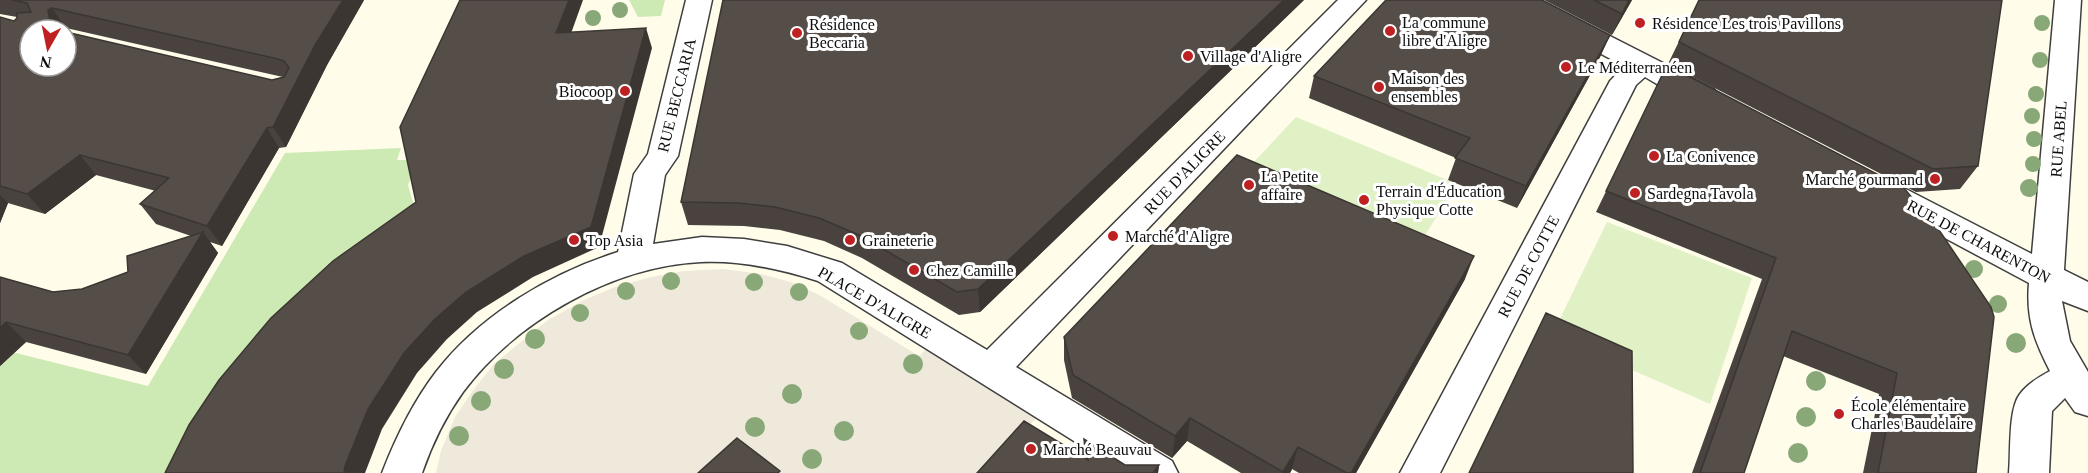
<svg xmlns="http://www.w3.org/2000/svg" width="2088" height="473" viewBox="0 0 2088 473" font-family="'Times New Roman',serif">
<rect width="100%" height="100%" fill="#fffcea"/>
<path fill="#ceeab4" d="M629,0H665L661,16L638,17Z
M401,148L397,160H418L408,185L414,206L181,473H0V349L148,386L285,153Z"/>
<path fill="#e0f1c6" d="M1296,117L1457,184L1412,256L1237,180Z
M1607,222L1752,278L1710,404L1552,335Z"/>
<path fill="#eee9da" d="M723,269L761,274L794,283L821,296L919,356L929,346L1039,415L987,473H436L441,451L455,417L474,389L494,364L548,320L584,300L615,287L651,277L684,271Z"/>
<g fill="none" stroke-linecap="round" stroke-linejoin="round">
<defs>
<path id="minor" d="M686,0H712L678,156L665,175L653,244L702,237L744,239L787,246L842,263L987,350L1338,0H1366L1016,367L1172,461L1178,473H1125L818,281C780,269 741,260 701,262C613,266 516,321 463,392C445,417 432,444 422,473H382C396,437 413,402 436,372C480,315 551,273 618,252L634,174L648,154Z
M1506,0H1539L1714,89L1719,96L1714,103C1691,109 1665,88 1645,77L1636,85L1440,473H1400L1610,81L1624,66L1510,6Z
M2055,0H2081L2064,270L2088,282V311L2062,301L2070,341L2088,372V416L2075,412L2065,398L2052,411L2049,473H2009C2011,453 2008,409 2020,394C2027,384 2039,377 2050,371C2034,340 2026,318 2029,283L1874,200L1869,192L1874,184L1885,181L1896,184L2032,254Z"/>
</defs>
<use href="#minor" stroke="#3f3f3f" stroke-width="3"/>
<use href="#minor" fill="#fff" fill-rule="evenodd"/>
</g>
<g fill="#89a878">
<circle cx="620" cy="10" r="8"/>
<circle cx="593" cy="18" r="8"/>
<circle cx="2042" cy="23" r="8"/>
<circle cx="2040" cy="60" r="8"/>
<circle cx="2036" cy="94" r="8"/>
<circle cx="2032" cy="116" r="8"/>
<circle cx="2034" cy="139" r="8"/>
<circle cx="2033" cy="164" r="8"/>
<circle cx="2029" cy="188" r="9"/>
<circle cx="1974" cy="269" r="9"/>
<circle cx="671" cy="281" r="9"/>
<circle cx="754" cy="282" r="9"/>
<circle cx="626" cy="291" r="9"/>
<circle cx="799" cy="292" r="9"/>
<circle cx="1998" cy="304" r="9"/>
<circle cx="580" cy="313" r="9"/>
<circle cx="859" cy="331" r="9"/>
<circle cx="535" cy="339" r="10"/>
<circle cx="2016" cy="343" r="10"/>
<circle cx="913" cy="364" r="10"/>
<circle cx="504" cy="369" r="10"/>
<circle cx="1816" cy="381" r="10"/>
<circle cx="792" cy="394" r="10"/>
<circle cx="481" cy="401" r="10"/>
<circle cx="1806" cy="417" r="10"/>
<circle cx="755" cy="427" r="10"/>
<circle cx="844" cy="431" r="10"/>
<circle cx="459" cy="436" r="10"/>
<circle cx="1798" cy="453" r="10"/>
<circle cx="812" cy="459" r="10"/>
</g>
<path fill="#49423e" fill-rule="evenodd" d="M0,0H364L327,65L286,147L279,148L222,246L210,242L218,253L146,374L26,342L0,366V277L53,292L82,289L128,272L191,236L156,224L140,204L156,191L96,175L45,214L8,203L0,223V17L14,21L17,17L0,14ZM66,28L283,77L272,80L30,30Z
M1304,0L980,312L959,315L862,258L824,241L780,230L744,226L688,225L681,202Z
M1544,0H1632L1612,35Z
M1699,0L1978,166L1960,189L1916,192L1668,64Z
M1610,35L1600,57L1517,208L1448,180L1456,158L1309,98L1314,76Z
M1667,65L1976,473H1863L1879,394L1783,356L1744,473H1692L1762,279L1596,212Z
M1465,279L1356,473H1299L1292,469L1290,473H1241L1187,441L1172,458L1072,398L1064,360V337Z
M1084,439L1125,465H1159L1158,473H977L1085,458L1083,450Z"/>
<path fill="#3c3632" d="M343,0H364L327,65L286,147L273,127L315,45Z
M569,0H583L564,53L556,33Z
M1284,0H1304L980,312L978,289Z
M1629,0H1632L1612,35L1622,14Z
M52,8L66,28L63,30H52L51,28L48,10Z
M646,28L652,48L599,247L533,277L477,312L447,339L417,373L382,429L365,473H344L345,466L368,409L404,353Z
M1610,35L1600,57L1517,208L1526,186Z
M267,128L279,148L222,246L207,226Z
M80,155L96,175L45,214L27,194Z
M0,195L8,203L0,223Z
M203,232L218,253L146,374L128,355Z
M1474,256L1465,279L1356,473H1351Z
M6,322L26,342L0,366V328Z
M1190,418L1187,441L1172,458L1175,436Z
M1298,447L1292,469L1290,473H1282Z
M1159,465L1158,473H1153Z"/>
<path fill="#554d48" stroke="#3c3632" stroke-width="1.5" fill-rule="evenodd" d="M12,0H343L315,45L273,127L267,128L207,226L140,204L169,178L80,155L27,194L0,186V17L14,21L17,18V13L31,12L27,3ZM52,8L274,58L284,61L289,68L284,77L272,80L66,32V66H30V30H57L51,28L48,10Z
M460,0H569L556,33L646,28L591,227L524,256L466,292L435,319L404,353L368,409L345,466L344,473H165L189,425L219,380L271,318L333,261L416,202L400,127Z
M723,0H1284L978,289L957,292L859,235L819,218L775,207L738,203L681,202Z
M1386,0H1542L1610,35L1526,186L1455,158L1470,138L1314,76Z
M1594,0H1629L1622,14Z
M1699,0H2002L1978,166L1933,169L1679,42Z
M1667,65L1904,188L1939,230L1991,307L1994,317L1976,473H1878L1897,373L1792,331L1744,473H1700L1776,258L1606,191Z
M1237,155L1474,256L1351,473H1347L1298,447L1283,472L1190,418L1175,436L1073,375L1064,337Z
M203,232L128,355L6,322L0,328V277L53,292L82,289L128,272L127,256Z
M1546,313L1632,351L1633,473H1469Z
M1024,421L1088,460L1084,439L1125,465H1159L1153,473H977Z
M737,438L780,471L778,473H698Z"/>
<g fill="#bf2123" stroke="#fff" stroke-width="2">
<circle cx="1640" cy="23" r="6"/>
<circle cx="1390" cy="31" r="6"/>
<circle cx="797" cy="33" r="6"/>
<circle cx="1188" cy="56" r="6"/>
<circle cx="1566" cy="67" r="6"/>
<circle cx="1379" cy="87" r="6"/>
<circle cx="625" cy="91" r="6"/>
<circle cx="1654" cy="156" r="6"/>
<circle cx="1935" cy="179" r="6"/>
<circle cx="1249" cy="185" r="6"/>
<circle cx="1635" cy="193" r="6"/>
<circle cx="1364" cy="200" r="6"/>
<circle cx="1113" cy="236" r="6"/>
<circle cx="574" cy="240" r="6"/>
<circle cx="850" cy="240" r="6"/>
<circle cx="914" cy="270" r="6"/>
<circle cx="1839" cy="414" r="6"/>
<circle cx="1031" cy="449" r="6"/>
</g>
<g text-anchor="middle" stroke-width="6" stroke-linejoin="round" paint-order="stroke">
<g font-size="16" fill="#0c0c0c" stroke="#fff" text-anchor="start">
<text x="1402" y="28">La commune<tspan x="1402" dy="18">libre d'Aligre</tspan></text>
<text x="1652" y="29">Résidence Les trois Pavillons</text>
<text x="809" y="30">Résidence<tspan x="809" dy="18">Beccaria</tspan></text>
<text x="1200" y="62">Village d'Aligre</text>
<text x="1578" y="73">Le Méditerranéen</text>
<text x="1391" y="84">Maison des<tspan x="1391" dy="18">ensembles</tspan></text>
<text x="613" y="97" text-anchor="end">Biocoop</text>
<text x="1666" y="162">La Conivence</text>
<text x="1261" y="182">La Petite<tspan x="1261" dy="18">affaire</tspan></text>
<text x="1923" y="185" text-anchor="end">Marché gourmand</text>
<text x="1376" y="197">Terrain d'Éducation<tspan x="1376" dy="18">Physique Cotte</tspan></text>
<text x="1647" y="199">Sardegna Tavola</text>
<text x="1125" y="242">Marché d'Aligre</text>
<text x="586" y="246">Top Asia</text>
<text x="862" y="246">Graineterie</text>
<text x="926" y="276">Chez Camille</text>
<text x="1851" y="411">École élémentaire<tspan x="1851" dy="18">Charles Baudelaire</tspan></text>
<text x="1043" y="455">Marché Beauvau</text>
</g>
<g font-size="16" fill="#0c0c0c" stroke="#fff">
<text transform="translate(676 95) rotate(-76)" y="6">RUE BECCARIA</text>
<text transform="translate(2058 139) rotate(-86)" y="6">RUE ABEL</text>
<text transform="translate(1184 172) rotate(-46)" y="6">RUE D'ALIGRE</text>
<text transform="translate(1979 241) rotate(28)" y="6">RUE DE CHARENTON</text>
<text transform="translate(1528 266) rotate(-62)" y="6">RUE DE COTTE</text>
<text transform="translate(875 302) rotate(30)" y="6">PLACE D'ALIGRE</text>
</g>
</g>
<g transform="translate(48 48) rotate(189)"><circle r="28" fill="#ffffff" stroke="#9e9e9e" stroke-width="1.5"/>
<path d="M0-4.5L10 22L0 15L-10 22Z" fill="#bf2123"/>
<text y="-9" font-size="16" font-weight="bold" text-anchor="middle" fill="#0c0c0c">N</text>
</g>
</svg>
